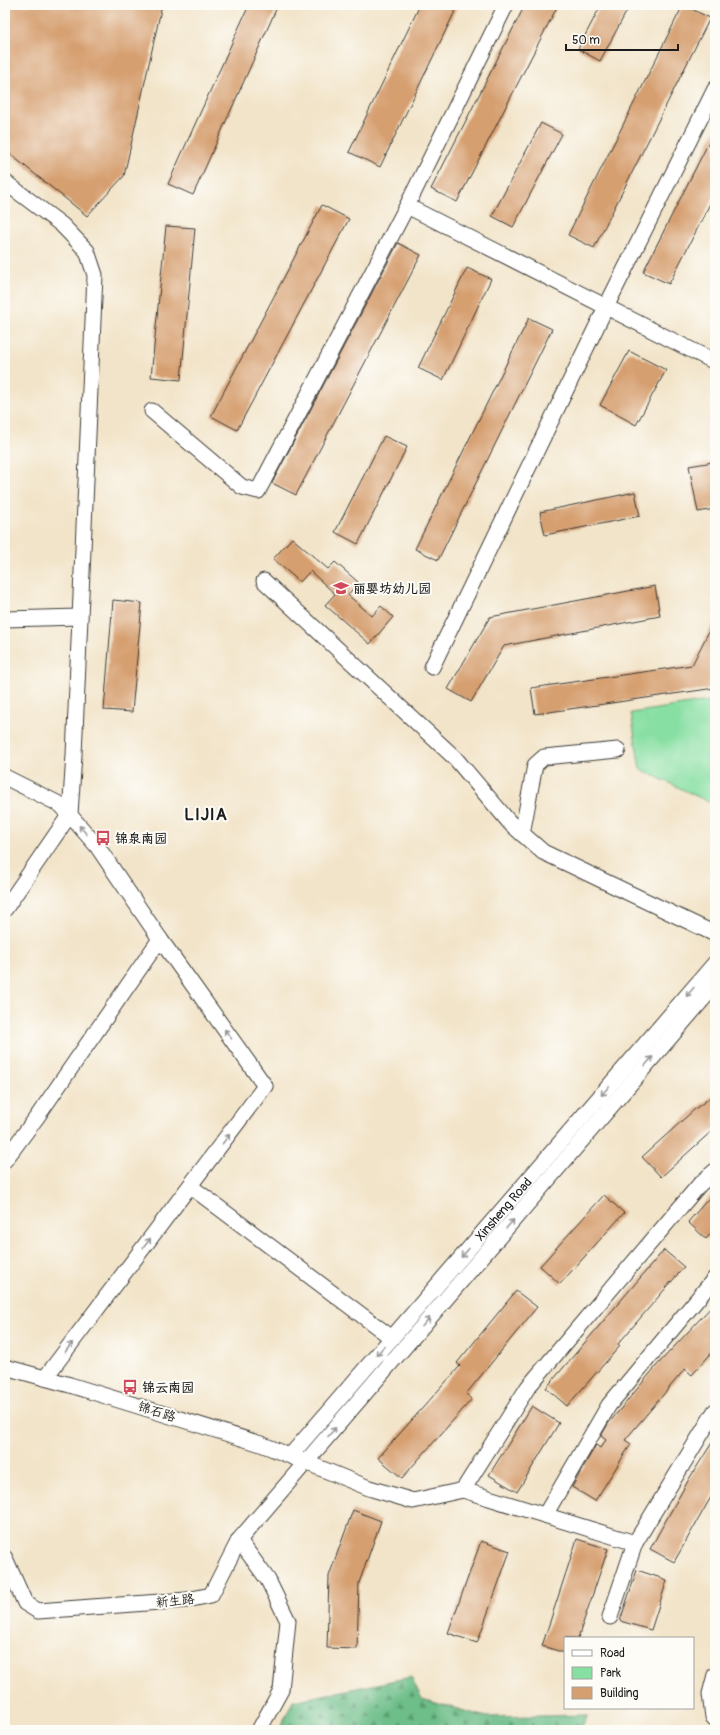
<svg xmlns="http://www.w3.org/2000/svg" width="720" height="1735" viewBox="0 0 720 1735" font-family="Pangolin,'LXGW WenKai TC',sans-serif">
<defs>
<pattern id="forest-firs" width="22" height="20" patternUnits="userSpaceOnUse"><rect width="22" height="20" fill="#6dbe89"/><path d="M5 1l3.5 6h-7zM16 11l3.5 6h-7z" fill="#599a6f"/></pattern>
</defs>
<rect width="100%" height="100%" fill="#fdfcf7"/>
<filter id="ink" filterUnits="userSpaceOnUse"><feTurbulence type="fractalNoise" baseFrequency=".025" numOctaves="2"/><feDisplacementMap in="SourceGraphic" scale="8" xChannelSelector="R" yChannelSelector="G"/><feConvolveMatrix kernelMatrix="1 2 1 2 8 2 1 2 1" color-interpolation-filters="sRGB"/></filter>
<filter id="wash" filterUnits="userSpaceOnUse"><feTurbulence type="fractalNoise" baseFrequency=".012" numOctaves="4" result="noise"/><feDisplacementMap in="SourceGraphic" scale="16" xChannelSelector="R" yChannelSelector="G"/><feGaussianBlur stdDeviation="0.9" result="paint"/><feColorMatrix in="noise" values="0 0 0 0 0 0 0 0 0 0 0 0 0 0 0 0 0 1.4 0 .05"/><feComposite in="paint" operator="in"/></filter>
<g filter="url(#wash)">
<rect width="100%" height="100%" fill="#f2e4c9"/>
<path fill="#87dfa3" stroke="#527e60" d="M715,700V805L640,769L631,713Z"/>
<path fill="url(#forest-firs)" stroke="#446d52" d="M411,1677L422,1699L486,1717L588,1715L580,1730H279L293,1701Z"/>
<g id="blocks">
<path fill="#d69f6f" d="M5,5H162L124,176L87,216L5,150Z
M249,5H278L193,195L168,184Z
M420,5H458L380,167L349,152Z
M525,5H558L457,202L431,189Z
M601,5H630L600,61L578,49Z
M683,5L710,18L594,248L568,235Z
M541,123L562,134L513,227L492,216Z
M715,130V194L669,284L643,272Z
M322,205L349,219L237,430L211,416Z
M166,226L195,228L181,380L151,377Z
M398,243L421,255L296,495L272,483Z
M467,268L491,279L443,380L418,368Z
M529,318L552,329L438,560L415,549Z
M629,351L666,370L636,425L600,405Z
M384,436L407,447L358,544L335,532Z
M713,462L715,471V509L698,512L689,466Z
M635,492L640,516L545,535L540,512Z
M292,538L328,569L335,562L358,582L348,595L372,616L381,606L393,617L370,644L325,605L335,594L310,571L300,582L273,559Z
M655,586L660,616L504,646L471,702L448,689L490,617Z
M113,600L142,603L132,712L104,710Z
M715,619V688L535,714L531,688L692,665Z
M715,1094V1128L661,1177L642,1157L695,1109Z
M715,1191V1229L706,1239L688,1222Z
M604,1195L624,1213L560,1284L540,1266Z
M664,1250L684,1267L618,1344L620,1346L567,1406L546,1388Z
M516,1291L537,1307L466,1394L472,1399L402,1478L378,1458L460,1366L457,1363Z
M715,1303V1349L692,1375L685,1369L625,1440L631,1444L595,1501L572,1487L596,1445L600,1448L606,1440L601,1436L608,1424L658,1364Z
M532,1406L559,1423L517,1492L489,1475Z
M715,1438V1490L674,1562L650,1549L689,1479Z
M353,1510L381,1521L359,1583L357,1649L327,1648L329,1576Z
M577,1539L608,1549L578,1638H565V1653L542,1646Z
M481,1541L510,1551L477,1643L448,1633Z
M637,1570L667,1580L651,1630L620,1621Z"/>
</g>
</g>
<g filter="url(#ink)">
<use href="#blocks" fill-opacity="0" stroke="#3c3a36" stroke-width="1"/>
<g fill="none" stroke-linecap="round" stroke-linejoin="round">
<defs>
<g id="minor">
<path d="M5,182L62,225L87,251L95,275L74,755L70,814L5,909"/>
<path d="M407,206L715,362"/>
<path d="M152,411L242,487L258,491L407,206L506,5"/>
<path d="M264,581L455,758L510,823L543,852L715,934"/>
<path d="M5,619L80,617"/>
<path d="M432,667L606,307L715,89"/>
<path d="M5,777L61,805L97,846L160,939L265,1086L45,1378"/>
<path d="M522,834L535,765L544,757L618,750"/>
<path d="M5,1160L37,1117L160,939"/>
<path d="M190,1186L392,1338"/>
<path d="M5,1367L70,1385L261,1444L369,1488L413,1501L463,1490L528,1387L700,1184L715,1171"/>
<path id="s1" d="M291,1455L715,963"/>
<path d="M463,1490L635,1543"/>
<path d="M545,1515L609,1405L715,1278"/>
<path d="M239,1540L268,1580L288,1621L281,1690L259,1730"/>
<path d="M5,1558L25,1603L38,1611L187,1600L211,1595L239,1540L715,985"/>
<path d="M610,1617L635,1543L715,1411"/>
<path d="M715,1675L710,1694L713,1717L715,1719"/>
</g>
</defs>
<use href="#minor" stroke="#3c3a36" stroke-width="17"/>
<use href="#minor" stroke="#fff" stroke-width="15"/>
</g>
<defs><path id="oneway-shaft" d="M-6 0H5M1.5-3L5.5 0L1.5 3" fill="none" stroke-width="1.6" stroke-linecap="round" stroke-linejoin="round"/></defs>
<g stroke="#999">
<use href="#oneway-shaft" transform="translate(83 830) rotate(-130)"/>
<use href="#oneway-shaft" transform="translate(690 992) rotate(131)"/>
<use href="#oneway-shaft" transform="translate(228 1034) rotate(-126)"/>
<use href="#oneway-shaft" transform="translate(649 1061) rotate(-49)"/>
<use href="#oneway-shaft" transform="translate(605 1091) rotate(131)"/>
<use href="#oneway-shaft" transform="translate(226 1139) rotate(-53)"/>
<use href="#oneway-shaft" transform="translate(510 1224) rotate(-49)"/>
<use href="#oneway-shaft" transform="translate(147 1243) rotate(-53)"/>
<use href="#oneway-shaft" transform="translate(465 1253) rotate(131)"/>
<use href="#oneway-shaft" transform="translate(426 1322) rotate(-49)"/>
<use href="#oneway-shaft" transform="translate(69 1347) rotate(-53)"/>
<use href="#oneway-shaft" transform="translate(380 1351) rotate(131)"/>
<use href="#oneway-shaft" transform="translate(332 1432) rotate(-49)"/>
</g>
</g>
<defs>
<symbol id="school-bare" viewBox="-9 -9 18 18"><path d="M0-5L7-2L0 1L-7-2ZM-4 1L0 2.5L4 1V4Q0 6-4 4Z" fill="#d1495b" stroke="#fdfcf7" stroke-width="2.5" paint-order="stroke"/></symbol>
<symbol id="bus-bare" viewBox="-9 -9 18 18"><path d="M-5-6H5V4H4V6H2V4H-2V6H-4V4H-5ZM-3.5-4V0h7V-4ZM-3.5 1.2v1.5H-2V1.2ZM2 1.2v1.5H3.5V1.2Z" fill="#d1495b" stroke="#fdfcf7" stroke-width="2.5" paint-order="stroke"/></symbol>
</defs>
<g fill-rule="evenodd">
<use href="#school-bare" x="330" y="577" width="22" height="22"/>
<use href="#bus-bare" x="92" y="827" width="22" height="22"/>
<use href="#bus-bare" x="119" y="1376" width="22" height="22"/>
</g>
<g text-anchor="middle" stroke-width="4" stroke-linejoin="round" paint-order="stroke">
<g font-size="13" font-weight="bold" fill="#1c1c1c" stroke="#fdfcf7" text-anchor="start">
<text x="353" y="593">丽婴坊幼儿园</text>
<text x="115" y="843">锦泉南园</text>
<text x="142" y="1392">锦云南园</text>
</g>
<g font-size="13" fill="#1c1c1c" stroke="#fdfcf7">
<text dy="5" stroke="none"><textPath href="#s1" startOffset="325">Xinsheng Road</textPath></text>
<text transform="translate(157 1411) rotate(17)" y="5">锦石路</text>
<text transform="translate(175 1600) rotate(-6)" y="5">新生路</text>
</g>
<g font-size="17" font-weight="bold" letter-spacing="1" fill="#1c1c1c" stroke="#fdfcf7">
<text x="206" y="820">LIJIA</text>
</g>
</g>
<rect width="720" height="1735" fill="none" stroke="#fdfcf7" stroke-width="20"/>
<rect x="564" y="1637" width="130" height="72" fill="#fdfcf7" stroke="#a3a29f"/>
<rect x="572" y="1650" width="20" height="6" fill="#ffffff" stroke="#a3a29f"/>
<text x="600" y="1657" font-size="12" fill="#1c1c1c">Road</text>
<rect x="572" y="1667" width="20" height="12" fill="#87dfa3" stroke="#a3a29f"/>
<text x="600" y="1677" font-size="12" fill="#1c1c1c">Park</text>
<rect x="572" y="1687" width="20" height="12" fill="#d69f6f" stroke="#a3a29f"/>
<text x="600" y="1697" font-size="12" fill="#1c1c1c">Building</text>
<path d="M566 44v6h112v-6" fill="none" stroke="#1c1c1c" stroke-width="2"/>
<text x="572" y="44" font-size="12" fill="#1c1c1c" stroke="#fdfcf7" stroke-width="3" paint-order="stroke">50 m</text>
</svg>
